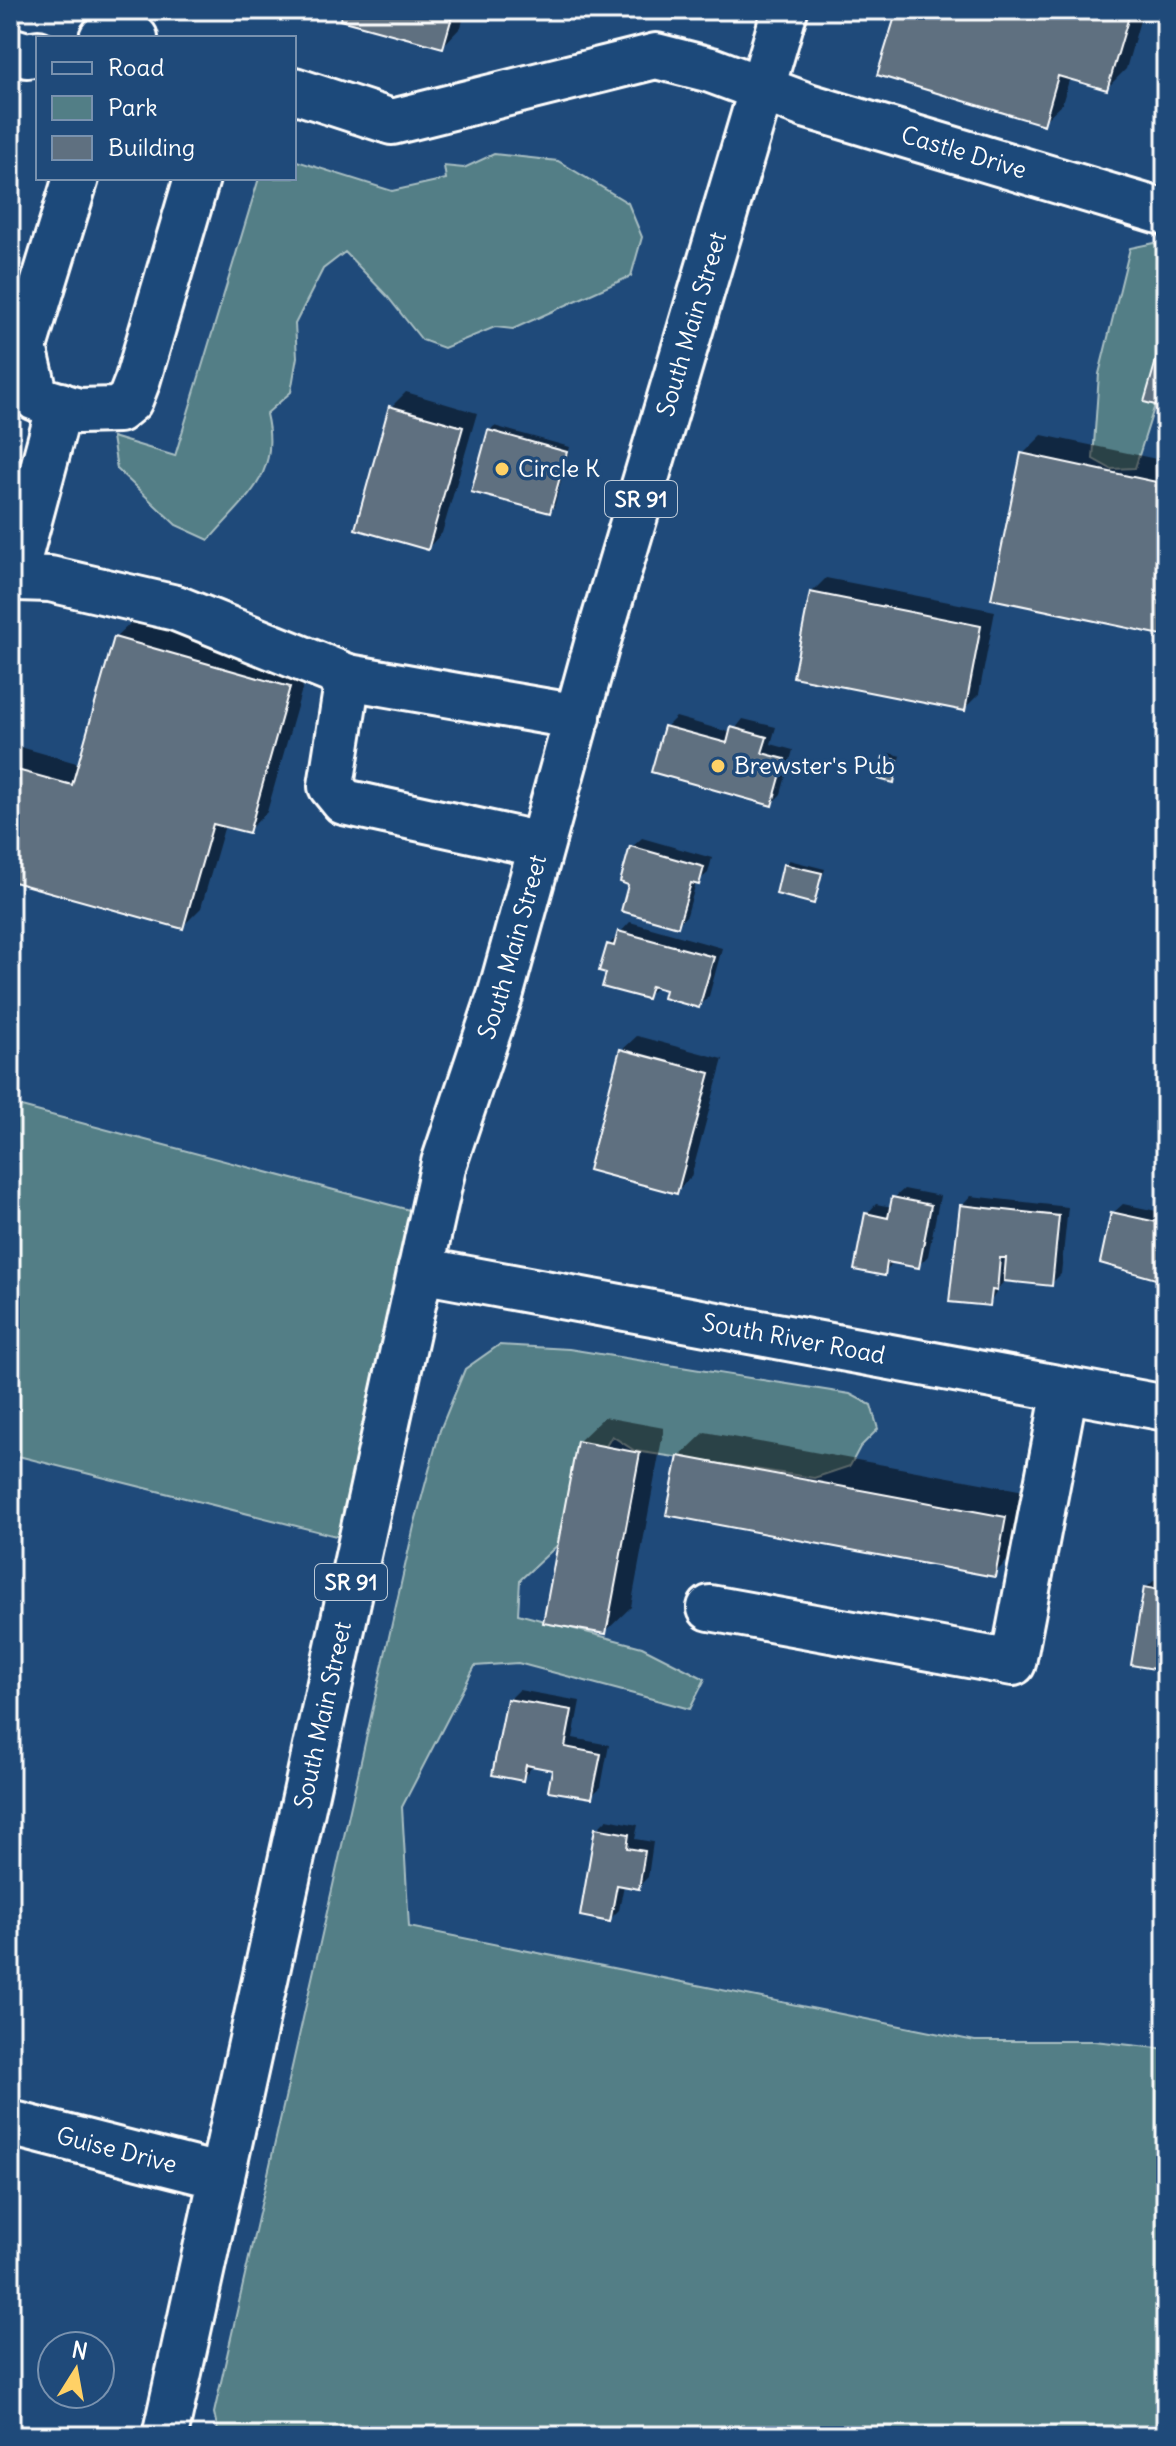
<svg xmlns="http://www.w3.org/2000/svg" width="1176" height="2446" viewBox="0 0 1176 2446" font-family="Delius,sans-serif">
<rect width="100%" height="100%" fill="#1f4a7a"/>
<filter id="ink" filterUnits="userSpaceOnUse"><feTurbulence type="fractalNoise" baseFrequency=".0125" numOctaves="2"/><feDisplacementMap in="SourceGraphic" scale="16" xChannelSelector="R" yChannelSelector="G"/><feConvolveMatrix kernelMatrix="1 2 1 2 8 2 1 2 1" color-interpolation-filters="sRGB"/></filter>
<g filter="url(#ink)">
<path fill="#527e86" stroke="#a8bec2" stroke-width="2" d="M494,154L558,161L628,203L642,237L631,276L513,329L495,327L444,348L422,340L387,296L345,252L323,269L295,324L297,357L291,392L266,414C281,476 246,496 209,540L176,525L117,469L112,437L175,456L259,178H294V160L392,191L446,179L444,166L464,168Z
M1154,243L1166,251V370L1135,468L1111,469L1093,459L1099,374L1130,248Z
M1166,803V956L1156,934L1165,864Z
M10,1104L432,1216L360,1542L10,1454Z
M499,1345L569,1349L850,1394L871,1405L878,1429L860,1447L850,1466L814,1478L635,1451L612,1436L595,1465L589,1516L520,1580L518,1614L642,1647L705,1679L690,1709L518,1663L475,1666L402,1807L409,1927L975,2041H1094L1166,2049V2436H219L214,2413L414,1526L440,1430L465,1369Z"/>
<path fill="#0007" d="M345,10H466L461,27L443,46Z
M899,10H1143L1126,69L1107,88L1070,77L1062,104L1043,122Z
M406,392L477,413L442,533L428,548L391,407Z
M494,426L570,447L554,507L549,511L490,431Z
M1042,435L1166,461V634L1023,454Z
M826,578L995,611L979,694L964,709L812,592Z
M134,620L308,668L267,812L248,831L225,825L201,908L182,927L10,878V744L80,764L115,638Z
M676,717L732,733L743,719L776,727L771,744L793,750L781,794L771,804L666,727Z
M889,753L901,756L893,781L885,758Z
M642,838L712,858L708,873L696,883L687,915L677,925L631,883L632,847Z
M789,860L825,869L814,901L785,865Z
M630,922L722,948L709,996L699,1006L668,988L656,987L646,997L608,971L609,945Z
M637,1036L723,1059L691,1177L676,1192L622,1050Z
M904,1189L940,1196L928,1256L918,1266L894,1261L884,1274L867,1214L876,1204L892,1207L894,1198Z
M971,1196L1068,1207L1061,1274L1051,1284L1005,1279L989,1304L962,1206Z
M1123,1204L1166,1213V1280L1113,1213Z
M604,1417L664,1428L631,1607L605,1632L578,1442Z
M705,1432L1030,1492L1019,1549L994,1574L679,1457Z
M1161,1574H1166V1669L1146,1588Z
M519,1690L580,1701L573,1738L609,1745L601,1787L591,1796L555,1769L533,1765L523,1779L509,1700Z
M607,1819L638,1825L635,1839L653,1842L648,1877L638,1887L624,1885L619,1910L610,1919L597,1829Z"/>
<path fill="#5f7080" stroke="#fff" stroke-width="2" d="M343,10H454L443,48L340,20Z
M897,10H1119L1130,13L1107,90L1058,76L1044,125L877,75Z
M1160,347L1166,349V408L1144,402Z
M389,406L463,427L428,550L355,529Z
M488,430L567,452L550,513L471,492Z
M1021,453L1166,484V636L991,599Z
M810,592L981,626L965,711L793,677Z
M114,637L290,687L249,833L213,824L183,929L10,881V768L72,785Z
M664,726L727,743L731,727L767,737L762,753L785,759L772,806L651,772Z
M883,757L898,760L894,783L878,779Z
M630,846L704,867L699,885L691,883L678,927L621,911L628,885L620,882Z
M783,864L822,873L814,904L776,894Z
M618,931L714,957L699,1008L663,998L665,990L651,986L647,999L602,987L606,973L599,971L607,944L614,946Z
M620,1049L710,1073L677,1194L588,1170Z
M892,1197L931,1205L919,1268L887,1262L885,1276L854,1270L865,1213L888,1218Z
M960,1205L1059,1216L1052,1286L1004,1281L1006,1258H1000L997,1291L992,1290L990,1306L949,1302Z
M1111,1212L1166,1224V1282L1100,1263Z
M577,1441L640,1453L606,1634L543,1623Z
M678,1456L1006,1517L995,1577L666,1515Z
M1144,1587L1166,1591V1671L1131,1665Z
M507,1699L572,1710L565,1747L601,1754L592,1798L548,1791L552,1770L526,1765L523,1781L492,1775Z
M595,1828L629,1834L627,1848L645,1851L639,1889L617,1885L610,1922L580,1916Z"/>
<g fill="none" stroke-linecap="round" stroke-linejoin="round">
<defs>
<g id="minor">
<path d="M102,38L121,33L135,38"/>
<path d="M10,50L27,55L38,53"/>
<path id="s1" d="M294,90L392,122L656,56L711,70L808,106L1166,213"/>
<path d="M10,340L24,347L36,398L78,411L118,410L130,400L137,382L197,178"/>
<path d="M24,347L76,178"/>
<path d="M60,405L17,565V578L50,579L176,608L348,677L578,717"/>
<path d="M348,677L331,786L344,802L541,845"/>
<path id="s2" d="M420,1270L1166,1408"/>
<path d="M710,1608L1013,1663L1065,1390"/>
<path id="s3" d="M10,2123L222,2177"/>
</g>
<g id="major">
<path id="s4" d="M165,2436L444,1163L500,996L597,644L785,10"/>
</g>
</defs>
<use href="#minor" stroke="#fff" stroke-width="50"/>
<use href="#major" stroke="#fff" stroke-width="50"/>
<use href="#minor" stroke="#1f4a7a" stroke-width="44"/>
<use href="#major" stroke="#1f4a7a" stroke-width="44"/>
</g>
</g>
<g fill="#ffd166" stroke="#1f4a7a" stroke-width="3">
<circle cx="502" cy="469" r="8"/>
<circle cx="718" cy="766" r="8"/>
</g>
<g text-anchor="middle" stroke-width="7" stroke-linejoin="round" paint-order="stroke">
<g fill="#1f4a7a" stroke="#bcc9d7" stroke-width="2">
<rect x="605" y="481" width="72" height="36" rx="6"/>
<rect x="315" y="1564" width="72" height="36" rx="6"/>
</g>
<g font-size="22" font-weight="bold" fill="#fff">
<text x="641" y="507">SR 91</text>
<text x="351" y="1590">SR 91</text>
</g>
<g font-size="24" fill="#fff" stroke="#1f4a7a">
<text dy="8" stroke="none"><textPath href="#s1" startOffset="698">Castle Drive</textPath></text>
<text dy="8" stroke="none"><textPath href="#s4" startOffset="2178">South Main Street</textPath></text>
<text dy="8" stroke="none"><textPath href="#s4" startOffset="1530">South Main Street</textPath></text>
<text dy="8" stroke="none"><textPath href="#s2" startOffset="380">South River Road</textPath></text>
<text dy="8" stroke="none"><textPath href="#s4" startOffset="738">South Main Street</textPath></text>
<text dy="8" stroke="none"><textPath href="#s3" startOffset="110">Guise Drive</textPath></text>
</g>
<g font-size="24" fill="#fff" stroke="#1f4a7a" text-anchor="start">
<text x="518" y="477">Circle K</text>
<text x="734" y="774">Brewster's Pub</text>
</g>
</g>
<rect width="1176" height="2446" fill="none" stroke="#1f4a7a" stroke-width="40"/>
<rect x="20" y="20" width="1136" height="2406" fill="none" stroke="#fff" stroke-width="3" filter="url(#ink)"/>
<rect x="36" y="36" width="260" height="144" fill="#1f4a7a" stroke="#7992af" stroke-width="2"/>
<rect x="52" y="62" width="40" height="12" fill="#1f4a7a" stroke="#7992af" stroke-width="2"/>
<text x="108" y="76" font-size="24" fill="#ffffff">Road</text>
<rect x="52" y="96" width="40" height="24" fill="#527e86" stroke="#7992af" stroke-width="2"/>
<text x="108" y="116" font-size="24" fill="#ffffff">Park</text>
<rect x="52" y="136" width="40" height="24" fill="#5f7080" stroke="#7992af" stroke-width="2"/>
<text x="108" y="156" font-size="24" fill="#ffffff">Building</text>
<g transform="translate(76 2370) rotate(11)"><circle r="38" fill="#1f4a7a" stroke="#7992af" stroke-width="2"/>
<path d="M0-6L14 30L0 20L-14 30Z" fill="#ffd166"/>
<text y="-12" font-size="22" font-weight="bold" text-anchor="middle" fill="#ffffff">N</text>
</g>
</svg>
